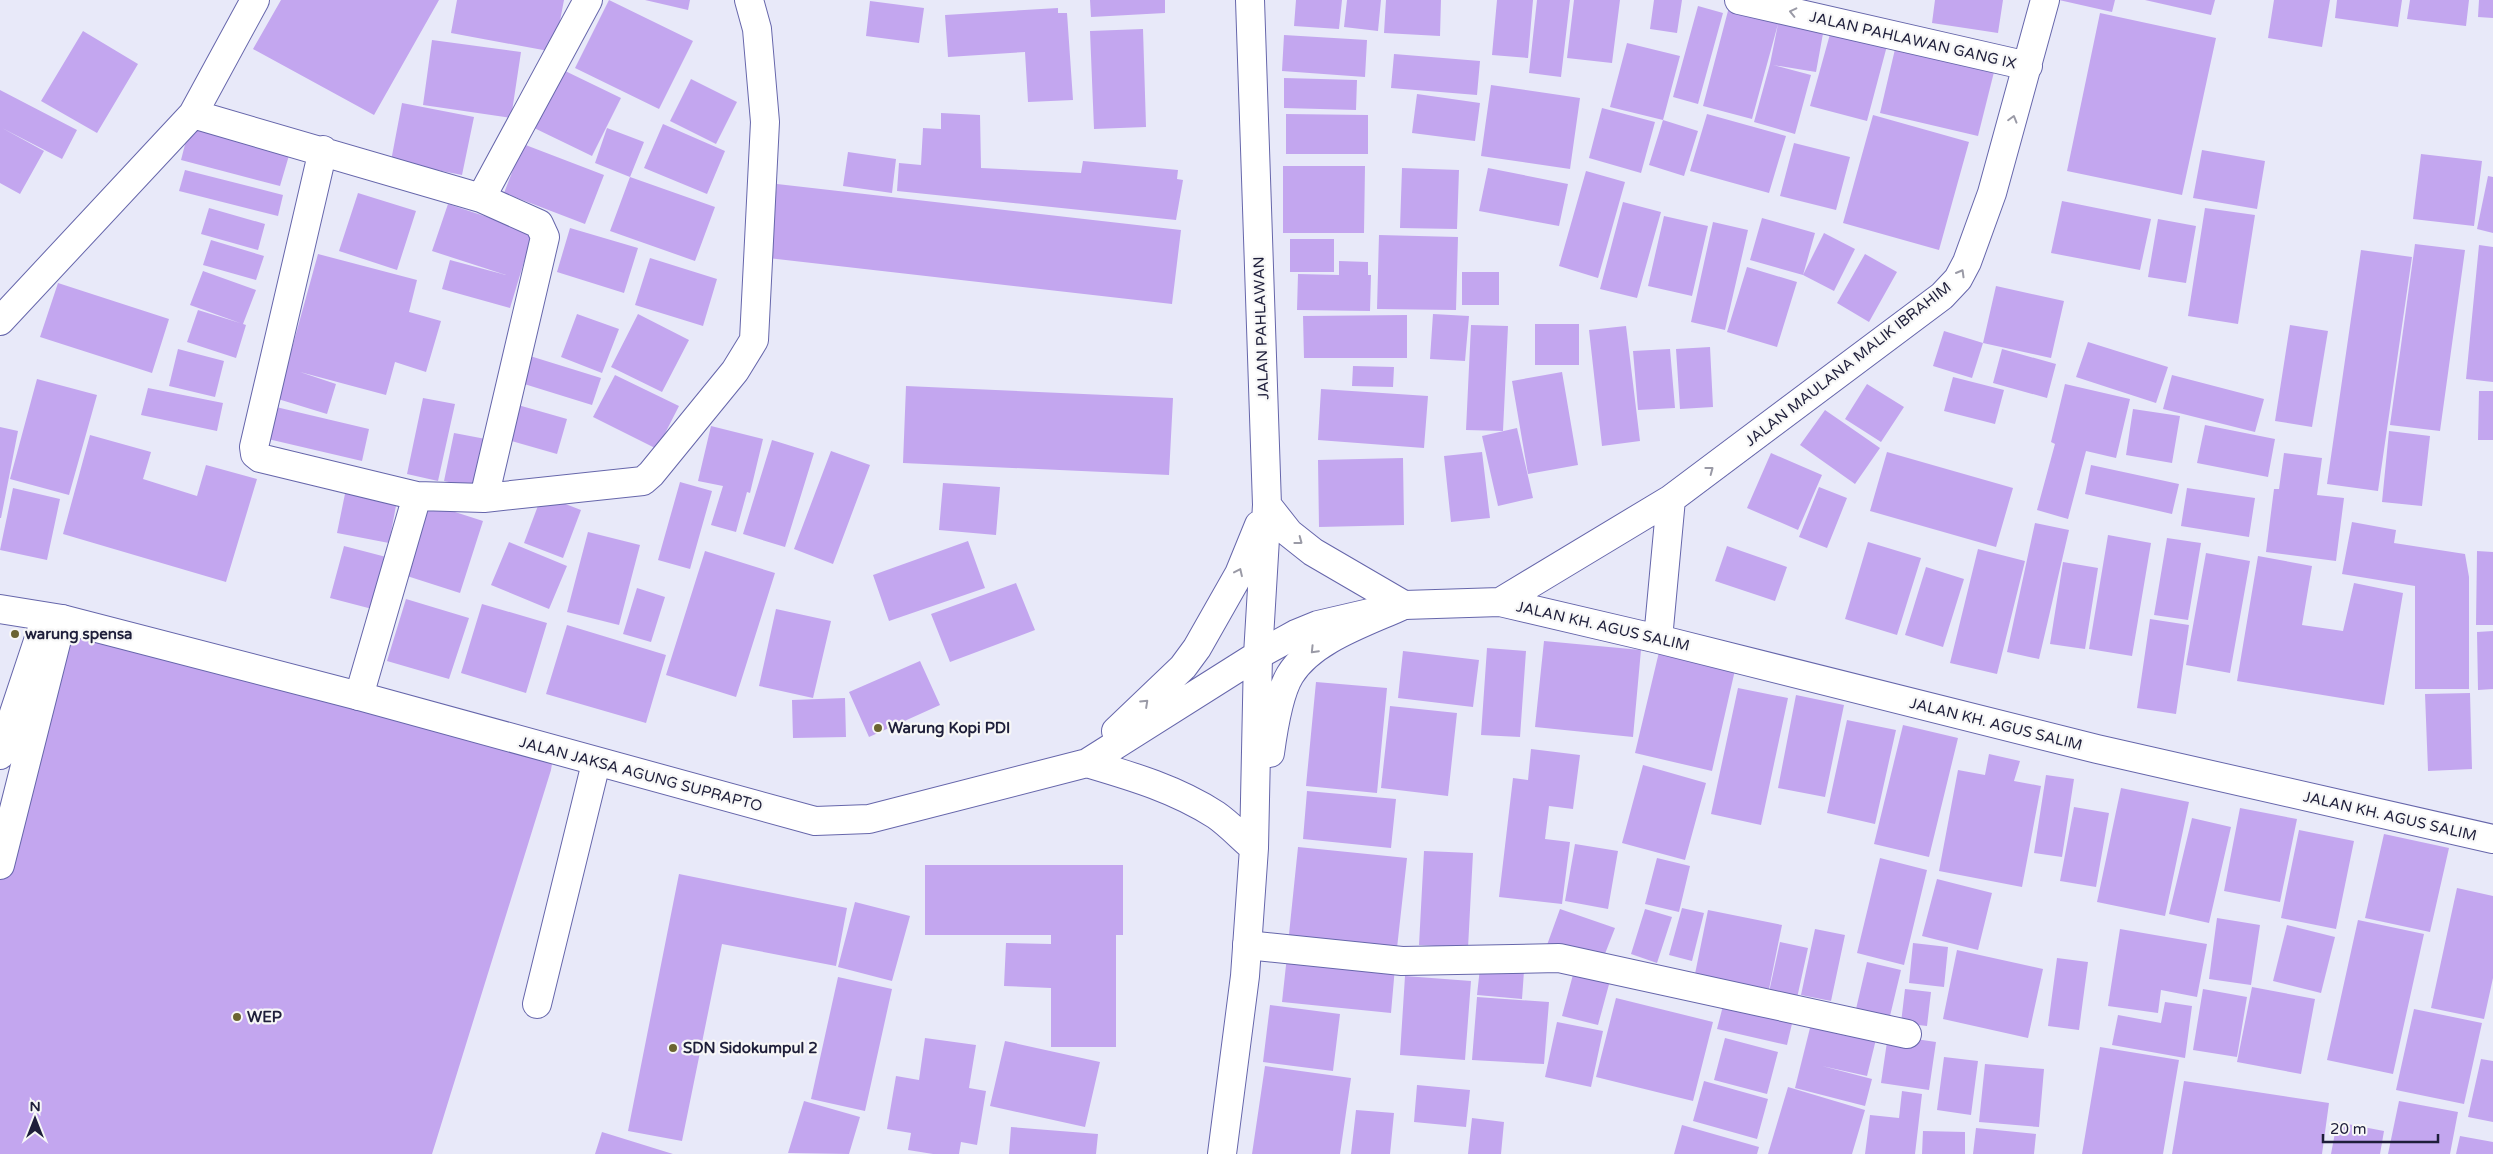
<svg xmlns="http://www.w3.org/2000/svg" width="2493" height="1154" viewBox="0 0 2493 1154" font-family="'Varela Round',sans-serif">
<rect width="100%" height="100%" fill="#e8e9f9"/>
<path fill="#c3a6ef" d="M281,0H439L374,115L253,49Z
M457,0H564L554,52L451,33Z
M609,0L693,41L659,109L575,68Z
M645,0H690L688,10Z
M1090,0H1165V13L1091,17Z
M1296,0H1342L1339,29L1294,26Z
M1347,0H1381L1378,31L1344,27Z
M1386,0H1441L1440,36L1384,33Z
M1497,0H1533L1528,58L1492,55Z
M1537,0H1570L1561,77L1529,73Z
M1574,0H1620L1612,63L1567,58Z
M1654,0H1682L1677,33L1650,29Z
M1935,0H2003L1998,33L1932,23Z
M2059,0H2115L2112,12Z
M2145,0H2215L2211,15Z
M2274,0H2330L2322,47L2268,38Z
M2337,0H2402L2398,27L2335,18Z
M2410,0H2469L2466,26L2407,19Z
M2479,0H2493V18L2478,17Z
M870,1L924,8L919,43L866,36Z
M1698,6L1723,13L1698,104L1673,97Z
M1729,7L1824,28L1816,72L1773,65L1811,75L1795,134L1754,122L1770,64L1778,24L1752,119L1703,106Z
M1058,8V13H1067L1073,100L1028,102L1025,52L948,57L945,15Z
M2100,13L2216,38L2182,195L2067,171Z
M1832,27L1888,42L1867,121L1810,106Z
M1143,29L1146,127L1094,129L1090,31Z
M83,31L138,64L97,133L41,101Z
M1284,35L1367,40L1365,77L1282,71Z
M432,40L521,52L511,118L423,105Z
M1627,43L1680,56L1663,120L1610,107Z
M1896,45L1995,68L1978,136L1880,113Z
M1394,54L1480,61L1477,95L1391,88Z
M559,68L621,98L592,156L530,126Z
M1284,78L1357,80L1356,110L1284,108Z
M691,79L737,102L716,144L670,121Z
M1491,85L1580,98L1570,169L1481,156Z
M0,90L77,130L62,159L2,128L44,151L20,194L0,183Z
M1417,94L1480,103L1475,141L1412,133Z
M402,103L474,117L462,175L391,161Z
M1602,108L1655,122L1641,173L1589,158Z
M941,113L980,115L981,168L1081,173L1083,161L1178,170L1177,179L1183,180L1176,220L897,191L899,163L921,165L923,128L941,129Z
M1286,114L1368,115V154H1286Z
M1707,114L1786,136L1769,193L1690,171Z
M1873,115L1969,142L1939,250L1843,223Z
M1663,120L1698,131L1684,176L1649,165Z
M663,124L725,151L707,194L644,168Z
M190,125L290,152L280,186L181,160Z
M607,128L644,142L630,177L595,163Z
M1794,143L1850,157L1836,210L1780,196Z
M523,144L604,175L585,224L504,193Z
M2202,150L2265,161L2257,209L2193,198Z
M848,152L896,159L892,193L843,186Z
M2421,154L2482,161L2474,226L2413,219Z
M1283,166H1365L1364,233H1283Z
M1402,168L1459,170L1457,229L1400,228Z
M1488,168L1568,184L1559,226L1479,211Z
M185,170L283,195L278,216L179,191Z
M1586,171L1625,182L1598,278L1559,266Z
M2488,176L2493,177V233L2477,229Z
M630,177L715,207L695,261L610,231Z
M777,184L1181,230L1172,304L768,258Z
M358,193L416,211L397,270L339,251Z
M2062,201L2151,219L2140,270L2051,253Z
M1623,202L1661,212L1637,298L1600,289Z
M448,204L533,232L510,308L442,289L450,260L506,275L432,251Z
M209,208L265,224L258,250L201,234Z
M2205,208L2255,215L2238,324L2188,316Z
M1664,216L1708,226L1692,296L1648,286Z
M1762,218L1815,233L1803,275L1824,233L1855,249L1834,291L1803,275L1750,260Z
M2158,219L2196,226L2186,283L2148,277Z
M1713,222L1748,230L1725,330L1691,322Z
M570,228L638,248L624,293L557,272Z
M1379,235L1458,237L1456,310L1377,309Z
M1290,239H1334V272H1290Z
M211,240L264,256L256,280L203,265Z
M2415,244L2465,250L2440,431L2390,425Z
M2479,245L2493,247V382L2466,379Z
M2361,250L2412,257L2378,491L2327,484Z
M318,254L417,280L409,312L441,321L426,372L395,362L386,395L300,372L336,384L327,414L278,399Z
M1865,254L1897,272L1869,322L1837,303Z
M650,258L717,279L703,326L635,305Z
M1339,261L1368,262V275H1371L1370,311L1297,310L1298,274L1339,275Z
M1747,267L1797,282L1777,347L1727,332Z
M203,271L256,290L243,324L246,325L236,358L187,342L198,310L240,323L190,305Z
M1462,272H1499V305H1462Z
M58,283L169,319L152,373L40,337Z
M1996,286L2064,301L2051,358L1983,343Z
M577,314L619,329L602,373L561,357Z
M638,314L689,340L662,392L611,367Z
M1433,314L1469,316L1465,361L1430,359Z
M1407,315V358H1304L1303,316Z
M1535,324H1579V365H1535Z
M1471,325L1508,326L1503,431L1466,430Z
M2290,325L2328,331L2312,427L2275,421Z
M1626,326L1640,441L1602,446L1589,330Z
M1944,331L1983,343L1972,378L1933,366Z
M2088,342L2168,367L2156,403L2076,377Z
M1710,347L1713,407L1680,409L1676,349Z
M178,349L224,361L215,397L169,386Z
M1670,349L1675,408L1638,410L1633,351Z
M2002,349L2056,364L2047,398L1993,383Z
M530,356L601,378L592,405L521,383Z
M1353,366L1394,367L1393,387L1352,386Z
M1562,372L1578,465L1528,474L1512,381Z
M615,375L679,406L657,449L593,417Z
M2172,375L2264,399L2255,432L2163,409Z
M1953,377L2004,390L1995,424L1944,411Z
M37,379L97,395L69,495L10,479Z
M1867,384L1904,407L1881,442L1845,419Z
M2065,384L2130,399L2116,458L2086,451L2068,519L2037,510L2055,444L2051,442Z
M906,386L1173,398L1169,475L903,463Z
M148,388L223,403L217,431L141,415Z
M1321,389L1428,396L1424,448L1318,440Z
M2479,391H2493V440H2478Z
M423,398L455,404L438,481L407,474Z
M518,405L567,419L557,454L508,440Z
M276,407L369,429L362,461L268,439Z
M2133,409L2180,416L2172,463L2126,455Z
M1825,410L1880,448L1855,484L1800,445Z
M2205,425L2275,439L2268,477L2197,463Z
M711,426L763,439L750,493L747,492L736,532L711,525L723,486L698,481Z
M0,427L18,431L1,518H0Z
M1517,428L1533,498L1498,506L1482,436Z
M2389,431L2430,436L2422,506L2382,502Z
M454,433L491,440L481,489L444,481Z
M90,435L151,452L143,479L197,496L206,465L257,479L226,582L63,534Z
M772,440L814,453L785,547L743,534Z
M831,451L870,465L833,564L794,549Z
M1482,452L1490,518L1451,522L1444,456Z
M1887,452L2013,488L1996,547L1870,511Z
M1771,453L1822,475L1798,530L1747,508Z
M2284,453L2322,458L2317,495L2344,498L2336,561L2266,552L2274,489H2279Z
M1403,458L1404,525L1319,527L1318,460Z
M2091,465L2179,484L2172,514L2085,494Z
M680,482L712,491L690,569L658,560Z
M943,483L1000,487L996,535L939,530Z
M347,484L398,495L389,543L337,533Z
M1819,487L1847,498L1827,548L1799,537Z
M13,488L60,499L47,560L0,550Z
M2187,488L2255,498L2249,537L2181,526Z
M542,495L581,510L563,558L524,543Z
M430,504L483,521L460,593L407,576Z
M2352,522L2396,530L2394,543L2465,554L2469,577V689H2415V586L2342,574Z
M2035,523L2069,530L2039,659L2007,652Z
M588,532L640,545L619,625L567,612Z
M2108,535L2151,543L2132,656L2089,649Z
M2167,538L2201,543L2188,620L2154,615Z
M968,541L985,588L889,621L873,575Z
M509,542L567,566L549,609L491,585Z
M1868,542L1921,558L1897,635L1845,619Z
M344,546L390,558L376,610L330,598Z
M1727,546L1787,567L1775,601L1715,581Z
M1978,549L2025,561L1997,674L1950,663Z
M705,551L775,573L736,697L666,675Z
M2477,551L2493,552V625H2476Z
M2206,553L2250,561L2230,673L2186,665Z
M2258,556L2312,566L2302,625L2343,631L2354,583L2403,593L2384,705L2237,681Z
M2063,562L2098,568L2085,649L2050,644Z
M1926,567L1964,579L1943,647L1905,635Z
M1016,583L1035,630L950,662L931,614Z
M637,588L665,597L651,642L623,634Z
M406,599L469,618L449,679L387,661Z
M482,604L547,623L526,693L461,673Z
M776,609L831,621L813,698L759,686Z
M2150,619L2189,625L2176,714L2137,708Z
M70,625L553,757L551,770L432,1154H0V880Z
M567,625L666,655L646,723L546,694Z
M2493,631V689L2478,690L2477,632Z
M1544,641L1641,650L1633,737L1535,727Z
M1487,648L1526,651L1520,737L1481,735Z
M1403,651L1479,660L1473,707L1398,698Z
M1659,652L1735,670L1712,771L1635,753Z
M920,661L940,705L869,737L849,692Z
M1316,682L1387,688L1377,793L1306,786Z
M1738,688L1788,698L1761,825L1711,814Z
M2470,693L2472,769L2428,771L2425,694Z
M1796,695L1844,705L1825,797L1778,788Z
M845,698L846,737L793,738L792,700Z
M1390,706L1457,713L1448,796L1381,788Z
M1847,720L1896,730L1875,824L1827,813Z
M1903,725L1958,738L1929,857L1874,844Z
M1531,749L1580,755L1573,809L1549,806L1545,839L1570,842L1562,904L1499,897L1513,778L1528,780Z
M1989,754L2020,761L2014,781L2041,786L2022,887L1939,871L1958,770L1985,775Z
M1643,765L1706,783L1685,860L1622,843Z
M2046,775L2074,779L2062,857L2034,853Z
M2121,788L2189,802L2165,916L2097,902Z
M1307,791L1396,799L1391,848L1303,839Z
M2074,807L2109,813L2096,887L2060,881Z
M2240,808L2297,819L2280,902L2224,891Z
M2192,818L2231,827L2209,923L2169,914Z
M2299,830L2354,841L2336,929L2281,918Z
M2384,834L2449,848L2430,932L2365,918Z
M1575,844L1618,851L1608,909L1565,901Z
M1298,847L1407,858L1396,957L1288,944Z
M1424,851L1473,853L1468,948L1419,945Z
M1657,858L1690,866L1679,912L1645,904Z
M1880,858L1927,870L1904,965L1857,953Z
M925,865H1123V935H1116V1047H1051V988L1004,986L1006,943L1051,944V935H925Z
M679,874L847,908L836,966L722,944L682,1141L628,1131Z
M1937,879L1992,893L1978,950L1922,936Z
M2457,888L2493,896V978L2484,1019L2431,1008Z
M855,902L910,916L892,981L838,967Z
M1682,908L1704,913L1692,961L1669,955Z
M1560,909L1615,928L1601,964L1547,945Z
M1645,909L1672,917L1657,963L1631,954Z
M1708,910L1782,925L1769,989L1695,974Z
M2217,918L2260,925L2251,985L2209,979Z
M2358,920L2424,934L2393,1074L2327,1060Z
M2287,925L2335,937L2321,993L2273,981Z
M1815,929L1845,935L1831,1001L1801,995Z
M2120,929L2207,944L2197,997L2161,990L2158,1013L2108,1006Z
M1780,942L1808,948L1797,998L1769,992Z
M1913,943L1948,947L1944,987L1909,983Z
M1957,950L2043,969L2028,1038L1943,1019Z
M1287,956L1395,967L1391,1013L1282,1002Z
M2057,958L2088,962L2079,1030L2048,1026Z
M1867,962L1901,970L1890,1016L1856,1009Z
M1575,967L1611,977L1598,1025L1562,1016Z
M1480,968L1524,971L1522,999L1477,995Z
M1405,976L1471,981L1465,1060L1400,1055Z
M838,977L892,989L865,1111L811,1099Z
M2252,987L2315,999L2301,1074L2237,1062Z
M1905,989L1931,992L1927,1026L1901,1023Z
M2203,989L2247,997L2237,1057L2193,1050Z
M1477,997L1549,1002L1544,1064L1472,1060Z
M1616,998L1713,1022L1693,1101L1596,1077Z
M1725,998L1794,1015L1787,1045L1717,1029Z
M2165,1002L2192,1006L2185,1058L2112,1045L2118,1015L2161,1023Z
M1270,1005L1340,1014L1333,1071L1263,1062Z
M2414,1009L2482,1023L2464,1104L2396,1090Z
M1813,1016L1878,1031L1867,1076L1822,1066L1872,1079L1865,1106L1795,1088Z
M1557,1022L1603,1031L1591,1087L1545,1077Z
M1888,1035L1936,1042L1929,1090L1881,1083Z
M925,1038L976,1045L969,1088L986,1091L977,1145L961,1142L959,1154H933L908,1150L911,1133L887,1129L896,1076L919,1080Z
M1725,1038L1778,1052L1767,1094L1714,1080Z
M1005,1041L1100,1062L1085,1127L990,1106Z
M2100,1047L2179,1060L2163,1154H2082Z
M1944,1057L1978,1061L1971,1115L1937,1110Z
M2481,1059L2493,1061V1122L2468,1117Z
M1985,1064L2044,1069L2039,1127L1979,1122Z
M1265,1066L1351,1078L1340,1154H1252Z
M1704,1081L1768,1099L1757,1139L1693,1121Z
M2184,1081L2329,1103L2322,1154H2172Z
M1417,1085L1470,1090L1466,1127L1414,1122Z
M1788,1087L1865,1110L1852,1154H1768Z
M1902,1091L1922,1094L1915,1154H1865L1870,1115L1899,1118Z
M804,1101L860,1117L849,1154L788,1153Z
M2399,1101L2458,1112L2450,1154H2388Z
M1356,1110L1394,1113L1390,1154H1351Z
M1472,1118L1504,1122L1501,1154H1468Z
M2337,1122L2384,1131L2380,1154H2331Z
M1682,1125L1759,1147L1757,1154H1674Z
M1011,1127L1098,1134L1096,1154H1009Z
M1976,1128L2036,1134L2034,1154H1973Z
M1923,1131L1965,1132V1154H1922Z
M602,1132L673,1154H595Z
M2460,1136L2493,1142V1154H2456Z"/>
<g fill="none" stroke-linecap="round" stroke-linejoin="round">
<defs>
<path id="minor" d="M1739,0L2028,66
M193,114L481,198L539,224L545,237L484,498
M323,150L254,447L255,454L260,458L417,496L484,498L643,481L651,474L735,371L754,340L765,122L757,29L749,0
M481,198L588,0
M0,321L193,114L255,0
M1500,602L1671,499L1942,296L1958,279L1967,262L1992,193L2045,0
M1658,639L1671,499
M1258,655L1296,634L1318,625L1404,605L1500,602L1658,639L2097,749L2493,839
M359,696L417,496
M0,755L44,623
M0,865L62,619
M1247,945L1402,961L1559,958L1907,1034
M537,1004L596,763"/>
<path id="major" d="M1267,505L1289,533L1313,552L1404,605
M0,609L62,619L359,696L815,821L869,819L1087,763L1258,655
M1116,731L1183,667L1197,648L1239,574L1259,525
M1270,753C1273,731 1279,693 1290,675C1312,639 1367,622 1404,605
M1087,763C1131,776 1176,789 1216,815C1229,824 1241,837 1254,848
M1222,1154L1245,976L1254,848L1258,655L1267,505L1250,0"/>
</defs>
<use href="#minor" stroke="#6666ab" stroke-width="30"/>
<use href="#major" stroke="#6666ab" stroke-width="30"/>
<use href="#minor" stroke="#fff" stroke-width="28"/>
<use href="#major" stroke="#fff" stroke-width="28"/>
</g>
<defs><path id="oneway-chevron" d="M-2-3.5L2.5 0L-2 3.5" fill="none" stroke-width="1.6" stroke-linecap="round" stroke-linejoin="round" transform="scale(1.25)"/></defs>
<g stroke="#9a9aa6">
<use href="#oneway-chevron" transform="translate(1793 12) rotate(-167)"/>
<use href="#oneway-chevron" transform="translate(2013 119) rotate(-74)"/>
<use href="#oneway-chevron" transform="translate(1961 273) rotate(-60)"/>
<use href="#oneway-chevron" transform="translate(1710 470) rotate(-37)"/>
<use href="#oneway-chevron" transform="translate(1299 541) rotate(37)"/>
<use href="#oneway-chevron" transform="translate(1239 572) rotate(-65)"/>
<use href="#oneway-chevron" transform="translate(1314 650) rotate(134)"/>
<use href="#oneway-chevron" transform="translate(1145 703) rotate(-43)"/>
</g>
<g fill="#6b6431" stroke="#f7f7f7" stroke-width="2">
<circle cx="15" cy="634" r="5"/>
<circle cx="878" cy="728" r="5"/>
<circle cx="237" cy="1017" r="5"/>
<circle cx="673" cy="1048" r="5"/>
</g>
<g text-anchor="middle" stroke-width="4.5" stroke-linejoin="round" paint-order="stroke">
<g font-size="15" fill="#1e1e3a" stroke="#f7f7f7">
<text transform="translate(1913 40) rotate(13)" y="5">JALAN PAHLAWAN GANG IX</text>
<text transform="translate(1261 328) rotate(-92)" y="5">JALAN PAHLAWAN</text>
<text transform="translate(1848 364) rotate(-38)" y="5">JALAN MAULANA MALIK IBRAHIM</text>
<text transform="translate(1603 626) rotate(13)" y="5">JALAN KH. AGUS SALIM</text>
<text transform="translate(1996 724) rotate(14)" y="5">JALAN KH. AGUS SALIM</text>
<text transform="translate(641 774) rotate(15)" y="5">JALAN JAKSA AGUNG SUPRAPTO</text>
<text transform="translate(2390 816) rotate(13)" y="5">JALAN KH. AGUS SALIM</text>
</g>
<g font-size="15" font-weight="bold" fill="#1e1e3a" stroke="#f7f7f7" text-anchor="start">
<text x="25" y="639">warung spensa</text>
<text x="888" y="733">Warung Kopi PDI</text>
<text x="247" y="1022">WEP</text>
<text x="683" y="1053">SDN Sidokumpul 2</text>
</g>
</g>
<g transform="translate(35 1119)" stroke="#f7f7f7" stroke-width="4" paint-order="stroke">
<path d="M0-4L9 19L0 12L-9 19Z" fill="#1e1e3a"/>
<text y="-8" font-size="14" font-weight="bold" text-anchor="middle" fill="#1e1e3a">N</text>
</g>
<path d="M2323 1134v8h115v-8" fill="none" stroke="#1e1e3a" stroke-width="2.5"/>
<text x="2330" y="1134" font-size="15" fill="#1e1e3a" stroke="#f7f7f7" stroke-width="4" paint-order="stroke">20 m</text>
</svg>
